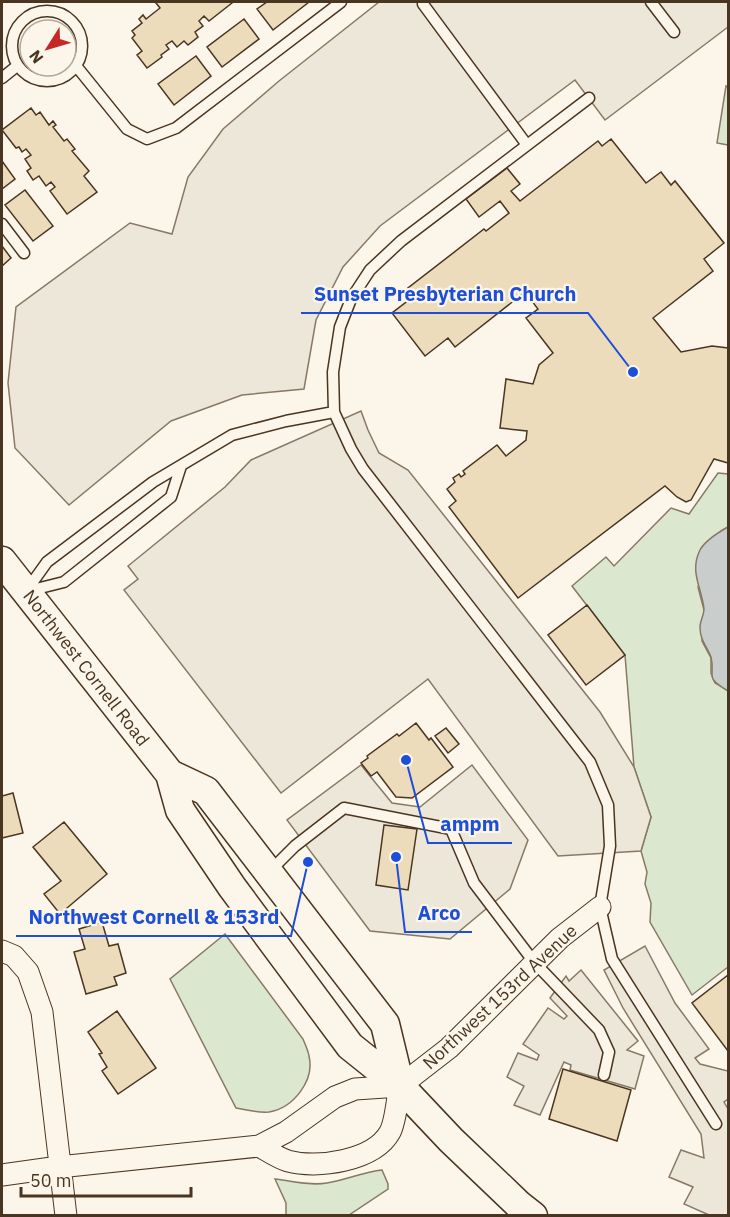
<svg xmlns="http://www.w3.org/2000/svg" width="730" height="1217" viewBox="0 0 730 1217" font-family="'IBM Plex Sans',sans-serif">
<rect width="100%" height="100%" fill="#fbf6e9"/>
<path fill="#dce7d0" stroke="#887966" stroke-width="1.5" d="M726,86L728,87V145L717,143Z
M718,473L728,474V527L721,531L698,587L704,610L702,641L711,658V673L715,683L728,690V967L692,995L650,922L651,903L645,884L647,872L641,851L651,817L634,767L625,655L572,586L606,557L614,566L671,508L689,514Z
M225,934L303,1039C305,1044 308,1050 309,1056C315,1081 293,1108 269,1112C258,1113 247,1110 236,1108L170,979Z
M382,1170L388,1184V1189L349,1215H286V1203L275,1179C292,1181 310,1186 327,1183C346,1180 363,1172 382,1170Z"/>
<path fill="#ede7d9" stroke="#887966" stroke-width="1.5" d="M379,2H728V27L605,120L575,80L380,226L343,267L316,320L304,389L242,395L171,421L69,505L15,448L8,383L16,307L130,223L172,234L188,177L223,129L279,81Z
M361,411L368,430L379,453L408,470L600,712L634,767L651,817L641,851L558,856L428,679L281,793L124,590L138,579L128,566L225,487L251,460Z
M361,765L392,803L420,807L472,765L528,840L510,889L450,939L370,931L287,820Z
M645,946L675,1003L709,1049L695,1058L700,1064L728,1071V1099L724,1102L728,1109V1215H709L684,1204L693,1187L669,1177L681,1150L704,1158L701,1134L623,1008L604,970Z
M581,970L638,1041L627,1050L644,1056L635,1089L570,1070L571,1065L564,1062L540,1115L514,1105L524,1086L507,1077L518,1053L537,1060L539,1055L523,1044L548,1008L564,1019L567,1016L550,998L566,976L569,981Z"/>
<path fill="#c9cecd" stroke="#887966" stroke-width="1.5" d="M728,527V691C703,676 716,677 711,657C707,646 700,641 700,627C700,621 704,615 704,609C702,588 689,572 700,550C705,541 719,532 728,527Z"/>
<path fill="#ecdcbc" stroke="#4a3520" stroke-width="1.5" d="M159,2H230L232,3L209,21L204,16L199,21L203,26L195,32L198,37L188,45L184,41L177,47L172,41L166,45L169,49L161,55L162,57L147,68L137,55L142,51L132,38L135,35L132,31L142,23L139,19L143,15L146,19L160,8L156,3Z
M267,2H309L273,30L257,9Z
M244,19L259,39L222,67L207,47Z
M196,56L211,76L174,105L158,84Z
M31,108L36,115L40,112L49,125L53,121L56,125L53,127L64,141L67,139L75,149L72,151L89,171L84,176L97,192L67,214L50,191L55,187L51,182L46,186L39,176L33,180L27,171L31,168L25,159L31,155L26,149L22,152L19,147L16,148L2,130Z
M611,139L646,183L661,172L671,185L675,181L724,243L704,259L713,271L653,318L681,352L712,346L728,348V463L714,459L691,500L686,502L677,497L665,486L518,598L449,507L456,501L447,489L455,482L453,478L459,474L461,477L465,474L463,471L497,445L506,456L526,440L527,431L500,428L506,379L533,384L539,365L553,353L526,318L538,309L525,292L455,347L448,338L425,356L392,313L414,296L408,288L484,229L486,231L509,213L500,201L479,217L466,199L507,168L520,184L511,191L520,201L598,141L602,146Z
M2,161L15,179L2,189Z
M25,190L53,226L33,241L5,205Z
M2,246L11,258L2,266Z
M587,605L625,655L586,685L548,635Z
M416,723L429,740L431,738L453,767L412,798L396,797L377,772L371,776L361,763L368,758L367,756L397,734L399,736Z
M446,728L459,744L448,753L435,736Z
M13,793L23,833L2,838V796Z
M64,822L107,874L60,914L44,894L61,881L33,847Z
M384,825L417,829L408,890L376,885Z
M102,922L109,946L118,944L126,973L114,977L117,985L86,994L74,952L85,949L79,929Z
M728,975V1051L692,1003Z
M117,1011L156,1068L118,1094L102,1071L107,1067L99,1054L102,1053L88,1032Z
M563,1069L631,1090L617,1141L549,1119Z"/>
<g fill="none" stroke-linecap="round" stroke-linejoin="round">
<defs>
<path id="lane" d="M651,2L674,32
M423,4L527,145
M12 46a35 35 0 1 1 70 0a35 35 0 1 1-70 0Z
M77,67L127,129L147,139L176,128L341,2
M2,78L17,66
M589,98L401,241L370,270L351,299L340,327L333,372L334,412L351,449L363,469L590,762L608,805L610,846L600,907L612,959L716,1124
M2,224L24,253
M27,590L47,562L153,482L232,435L286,421L334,412
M28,591L64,582L171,497L181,466
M269,872L295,846L344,808L451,829L474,883L534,962L599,1030L609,1052L604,1075"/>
<path id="street" d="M2,951L14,956L28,972L42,1012L66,1216
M259,1146C268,1151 278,1158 288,1161C317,1169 374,1161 390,1132C396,1121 397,1098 400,1086
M2,1175L59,1167L259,1146L286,1132L335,1097L355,1089L400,1086L449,1048L560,938L600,907"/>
<path id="secondary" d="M2,561L170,774L180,810L232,887L350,1046L400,1086L451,1140L519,1205L533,1216
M170,774L206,791L385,1024L400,1086"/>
</defs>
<use href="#lane" stroke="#4a3520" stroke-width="13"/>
<use href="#street" stroke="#4a3520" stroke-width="23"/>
<use href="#secondary" stroke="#4a3520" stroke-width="31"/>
<use href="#lane" stroke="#fbf6e9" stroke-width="10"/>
<use href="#street" stroke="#fbf6e9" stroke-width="21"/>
<use href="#secondary" stroke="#fbf6e9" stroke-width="28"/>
</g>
<g text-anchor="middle" stroke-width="4.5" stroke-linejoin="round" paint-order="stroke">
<g font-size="18" fill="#4a3520" stroke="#fbf6e9">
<text transform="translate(86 668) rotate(52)" y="6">Northwest Cornell Road</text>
<text transform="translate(500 997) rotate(-43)" y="6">Northwest 153rd Avenue</text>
</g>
</g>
<path fill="none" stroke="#1d4ed8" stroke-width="2" d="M633 372L588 313H301M406 760L428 843H512M396 857L405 932H472M308 862L291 936H16"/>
<g fill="#1d4ed8" stroke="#fbf6e9" stroke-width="2">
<circle cx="633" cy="372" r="6"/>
<circle cx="406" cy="760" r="6"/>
<circle cx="396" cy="857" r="6"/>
<circle cx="308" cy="862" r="6"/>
</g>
<g font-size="20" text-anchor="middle" font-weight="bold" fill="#1d4ed8" stroke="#fbf6e9" stroke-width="4.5" stroke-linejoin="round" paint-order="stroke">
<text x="445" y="301">Sunset Presbyterian Church</text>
<text x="470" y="831">ampm</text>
<text x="439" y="920">Arco</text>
<text x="154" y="924">Northwest Cornell &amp; 153rd</text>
</g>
<rect width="730" height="1217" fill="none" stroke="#4a3520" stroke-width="6"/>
<g transform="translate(48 48) rotate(233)"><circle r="28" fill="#fbf6e9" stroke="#b4a999" stroke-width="1.5"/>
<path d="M0-4.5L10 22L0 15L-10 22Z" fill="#c62828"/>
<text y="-9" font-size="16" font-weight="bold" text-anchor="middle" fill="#4a3520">N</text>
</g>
<path d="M21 1187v9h170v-9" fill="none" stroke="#4a3520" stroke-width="3"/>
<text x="30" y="1187" font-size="18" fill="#4a3520" stroke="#fbf6e9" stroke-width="4.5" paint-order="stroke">50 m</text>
</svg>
